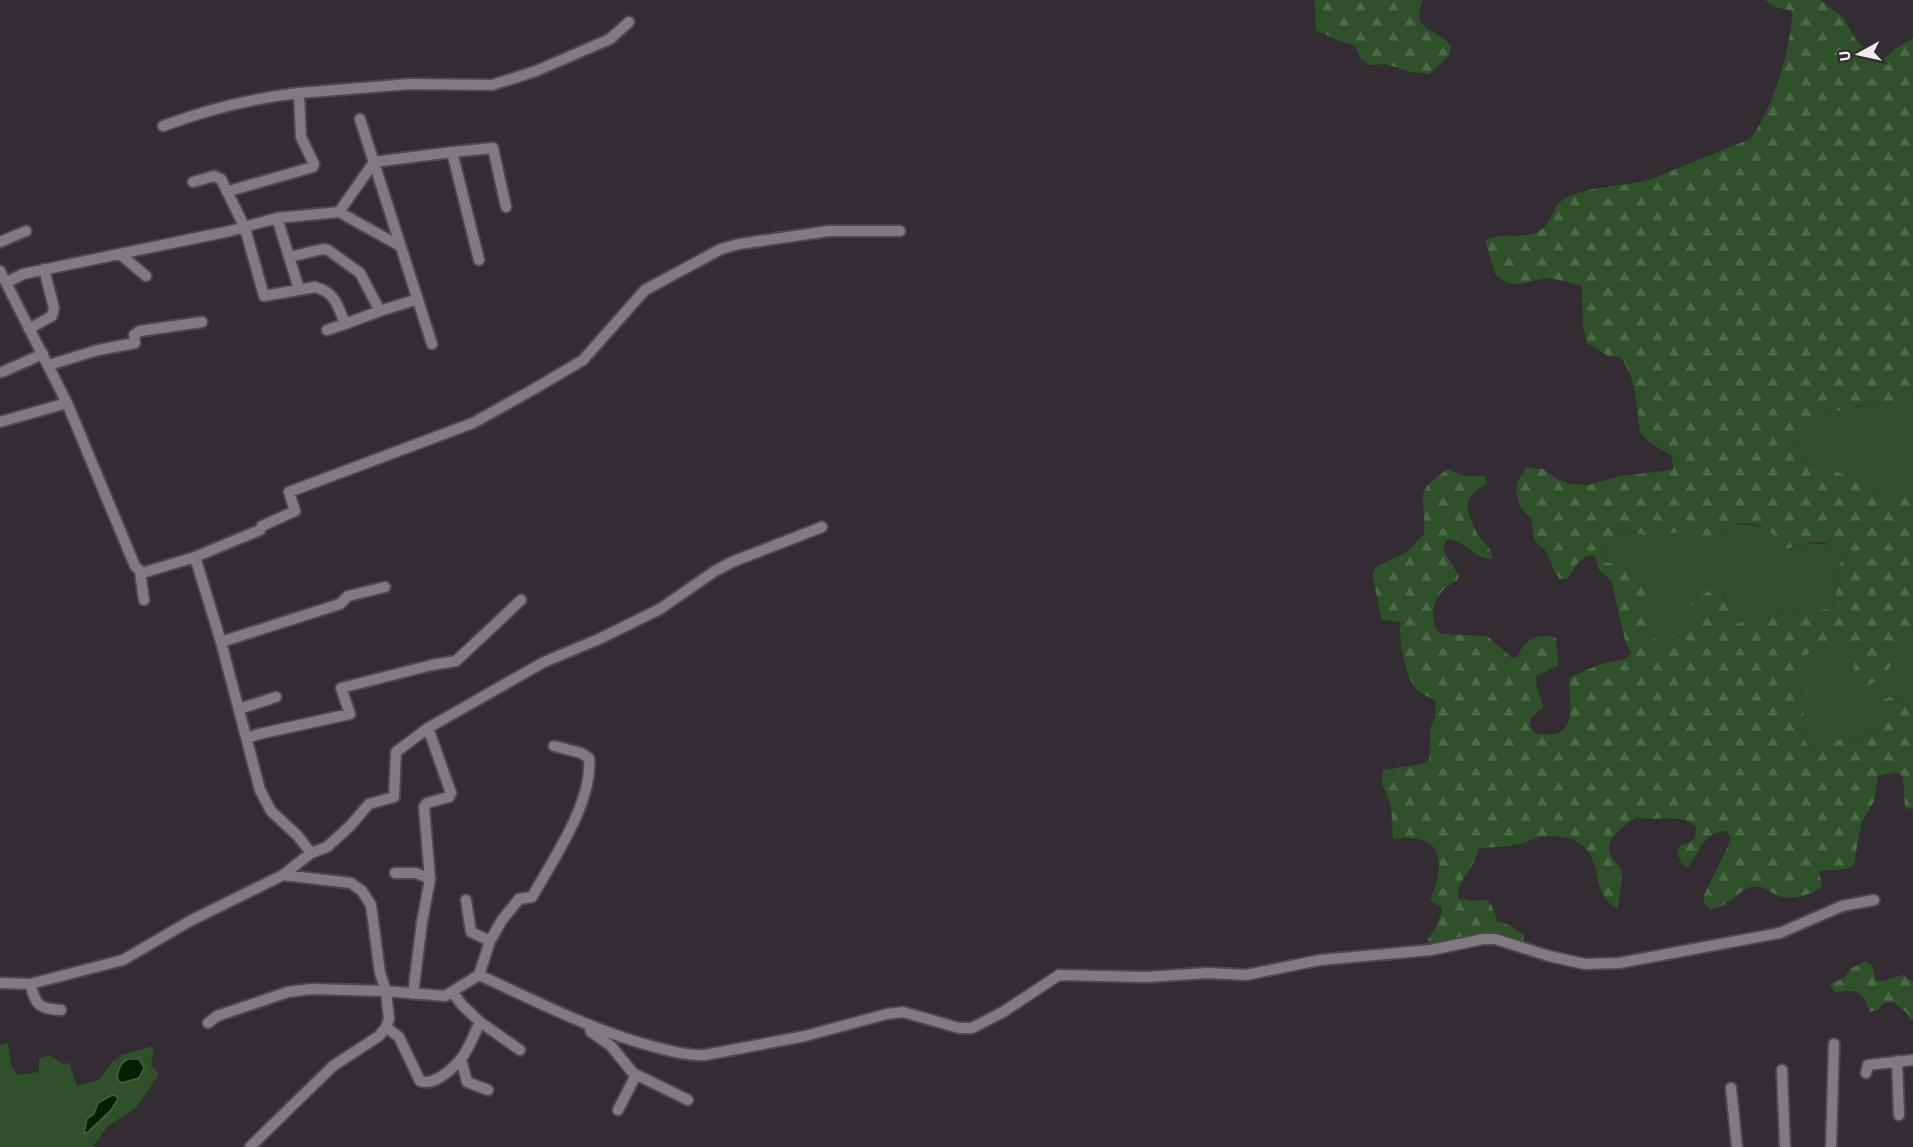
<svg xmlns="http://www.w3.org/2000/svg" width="1913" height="1147" viewBox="0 0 1913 1147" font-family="'Source Sans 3',sans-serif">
<defs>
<pattern id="forest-firs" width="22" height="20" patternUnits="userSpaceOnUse" patternTransform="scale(1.5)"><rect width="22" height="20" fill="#2f5129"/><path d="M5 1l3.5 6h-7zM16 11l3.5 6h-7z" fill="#4d6a48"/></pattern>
</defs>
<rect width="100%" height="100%" fill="#332c32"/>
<path fill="#2f5129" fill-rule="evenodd" d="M1913,398V500L1885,491L1870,492L1859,480L1851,476L1805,463L1799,451L1800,437L1805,430L1821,415L1861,406L1868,402L1902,404Z
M1734,523L1768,528L1791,549L1806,543L1837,545L1842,551L1834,607L1807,613L1767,611L1738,624L1731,620L1724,596L1695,608L1699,616L1698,624L1676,638L1661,644L1654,638L1650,623L1619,561L1610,564L1603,559L1600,550L1603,545L1620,539L1619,532L1628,529L1635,533L1684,532L1701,545L1709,544Z
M1913,628V698C1859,688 1889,722 1868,735C1856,743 1841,738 1827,741C1821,742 1815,746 1810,749L1805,742C1804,729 1804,716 1803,704C1801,679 1791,652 1825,647C1835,645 1844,645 1853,649L1854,674L1899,648L1906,634Z
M8,1043L11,1064L17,1075L39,1072V1059L50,1055L63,1064L69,1063L77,1086L100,1079L112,1062L122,1055L150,1047H154L151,1066L159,1074L136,1108L108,1126L92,1147H0V1045ZM128,1059H139L144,1069L139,1078H117C118,1070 120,1062 128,1059Z"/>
<path fill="url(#forest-firs)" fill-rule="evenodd" d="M1315,0H1423C1408,34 1441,28 1451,47L1449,55L1443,62L1429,74L1410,72L1386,64L1370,65L1361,59L1354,45L1339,41L1316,30Z
M1765,0H1820L1843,17L1856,40L1880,63L1893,50L1913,38V398L1902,404L1868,402L1853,408L1829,413L1821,415L1800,437L1799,451L1805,463L1851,476L1859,480L1870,492L1885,491L1913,500V628C1899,639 1899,656 1889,669C1883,678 1870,684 1862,690L1854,674L1852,649C1844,645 1835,645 1825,647C1791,652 1801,679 1803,704C1804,716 1804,729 1805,742L1810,749C1815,746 1821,742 1827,741C1841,738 1861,744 1872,732C1877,727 1876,720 1876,714C1877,693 1898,695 1913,698V809L1905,808L1903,777L1897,772L1878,776L1874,801L1861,824L1854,864L1847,869L1819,871L1822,887C1814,894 1792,900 1782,897C1771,894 1763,884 1751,887C1743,889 1735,898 1728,902C1723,906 1716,908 1711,910L1704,903V895L1728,846L1731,838L1727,831C1704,831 1699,852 1688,868L1681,863L1677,852L1681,845L1689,843L1695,837L1696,827C1683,813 1655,822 1637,817C1625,826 1601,839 1612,858C1615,863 1619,864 1621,870C1623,881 1619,897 1618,909C1604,902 1600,890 1597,875C1592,844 1573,833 1541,837C1534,837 1527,843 1520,844C1506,847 1492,847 1479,849C1476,855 1474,864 1470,869C1463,879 1458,884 1458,898L1471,901L1487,900L1492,906L1497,921L1509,925L1524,935L1523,943L1490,935L1431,943L1427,941L1438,923L1442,908L1430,900C1438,881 1449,847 1421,840C1413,837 1401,839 1393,839L1391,806L1382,783L1383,770L1422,764L1429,760L1431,726L1435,718L1436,702C1431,697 1425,696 1420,692C1405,682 1399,639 1400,622L1382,620L1372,574L1376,567L1407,552L1424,534C1427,496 1410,494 1448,469L1464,476H1485L1487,484C1469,494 1462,502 1472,522C1475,528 1477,535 1481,539C1488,547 1491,548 1493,559C1475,560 1466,540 1448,539L1443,546L1445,553L1459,576L1457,581C1436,589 1424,617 1441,634L1487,636L1512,658L1518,657C1522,640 1540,632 1556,638L1558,665L1537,676C1534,687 1541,695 1543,707L1531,718L1530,726L1535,733C1578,742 1570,709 1569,679L1572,676L1601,664L1624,659L1632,654L1625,640L1611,580L1599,570L1594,555C1581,555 1573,569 1568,579H1560L1555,573L1546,551L1534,540L1531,518L1520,507L1516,491L1517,483L1527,467L1543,469L1557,479L1571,484L1588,485L1620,476L1673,470L1672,456C1660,448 1648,444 1640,432C1636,407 1637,377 1620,357L1608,356L1587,343L1583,326L1582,286C1570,283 1554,277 1542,279C1520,282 1519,291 1496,276L1485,240C1504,232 1517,239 1535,233C1553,227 1551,206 1564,199C1591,184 1623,188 1651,179L1750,139C1772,111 1792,47 1792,11L1775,7ZM1734,523C1760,523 1770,526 1782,549C1792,549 1797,545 1806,543C1818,541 1834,542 1842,552L1834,607L1807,613L1767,611L1738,624C1726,616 1729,600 1718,591H1710L1689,602C1696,609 1699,614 1698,624L1676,638L1661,644L1654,638C1648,614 1650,581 1628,565C1615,554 1606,575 1600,550L1603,545L1620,539L1619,532L1628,529L1643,535L1684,532L1701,545L1709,544Z
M1866,961L1872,965L1876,981C1885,983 1894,976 1904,975L1913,982V1020H1910L1908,1014L1893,1002L1884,1003L1878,1010L1870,1012C1861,988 1857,990 1834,992L1830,984L1844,978L1852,968Z"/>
<path fill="#012200" stroke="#495e48" stroke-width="1.5" d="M128,1059H139L144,1068L139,1078L121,1083L117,1078C118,1070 120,1062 128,1059Z
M112,1095L116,1096L118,1099L111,1110L88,1132L84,1133L87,1119L94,1114L98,1103Z"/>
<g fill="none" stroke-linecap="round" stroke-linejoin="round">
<defs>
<path id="minor" d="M360,119L432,344
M163,126C206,110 254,98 299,93
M452,152L493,148L506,207
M193,182L214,176L221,179L245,228L264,296L315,287C336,293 338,306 345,324L380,311
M229,191L313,167L314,164L301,137L299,93L410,84L492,85L536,71L610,39L629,22
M339,212L374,162L452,152L479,260
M277,218L299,289
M0,242L26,231
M121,255L146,276
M289,257L323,249L328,250L360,273L380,311L418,299
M0,271L67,403L135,566L142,573L195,557L260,530L262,526L295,511L289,492L473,423L534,389L583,360L645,290L721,249L739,244L829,231H900
M6,283L23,274L230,231L277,218L339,212L400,246
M29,329L52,316L54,308L44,269
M327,330L345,324
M49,365L98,350L135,343L134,335L140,331L202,322
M2,372L43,354
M0,422L67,403
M195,557L221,642L260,790L271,811L297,835L311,853
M140,572L144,600
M221,642L340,604L348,596L385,587
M239,709L276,697
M247,738L259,734L350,714L341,688L432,665L456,661L521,600
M395,873H416L430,879
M466,900L471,932L490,941L479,975
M490,941L502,920L519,899L532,897C554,858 593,802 589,758L581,753L554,746
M0,983L30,984L123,960L190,921L283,875L311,853L327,847L350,826L369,804L394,797L396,752L428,728L544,662L599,639L660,609L715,571L732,562L822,527
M30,984C37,1006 37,1008 61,1010
M413,994L422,922L430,879L424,807L427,803L449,797L451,793L428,728
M480,1022L520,1050
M208,1023L217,1016L288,992L311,989L386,991L445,996L479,975C536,1001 593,1031 655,1047C671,1051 688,1056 705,1055L805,1036L887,1014L903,1012L959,1028H972L1003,1012L1059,975L1147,977L1207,973L1246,975L1320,960L1431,950L1483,939H1495L1549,956L1585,964L1619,963L1780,933L1842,906L1874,900
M589,1025L591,1032L611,1046L633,1073L688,1100
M386,1027L399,1037L420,1081C434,1086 451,1070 460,1060C469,1050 474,1034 480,1022L462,1005L453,993
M461,1059L467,1082L488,1090
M1897,1061L1899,1115
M1782,1070L1785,1147
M1866,1073L1868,1065L1913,1060
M1731,1088L1737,1147
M618,1110L636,1075
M250,1147L333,1066L379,1036L386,1027L389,1019L386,991L380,973L371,905L362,891L351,883L283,875
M1831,1147L1834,1044"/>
</defs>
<use href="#minor" stroke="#4e484d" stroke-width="14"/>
<use href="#minor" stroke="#827a81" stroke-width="10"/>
</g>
<g transform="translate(1859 54) rotate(262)" stroke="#332c32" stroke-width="4.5" paint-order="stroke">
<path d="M0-4.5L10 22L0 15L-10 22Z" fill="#f0ebef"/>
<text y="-9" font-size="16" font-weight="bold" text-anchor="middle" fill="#f0ebef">U</text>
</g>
</svg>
